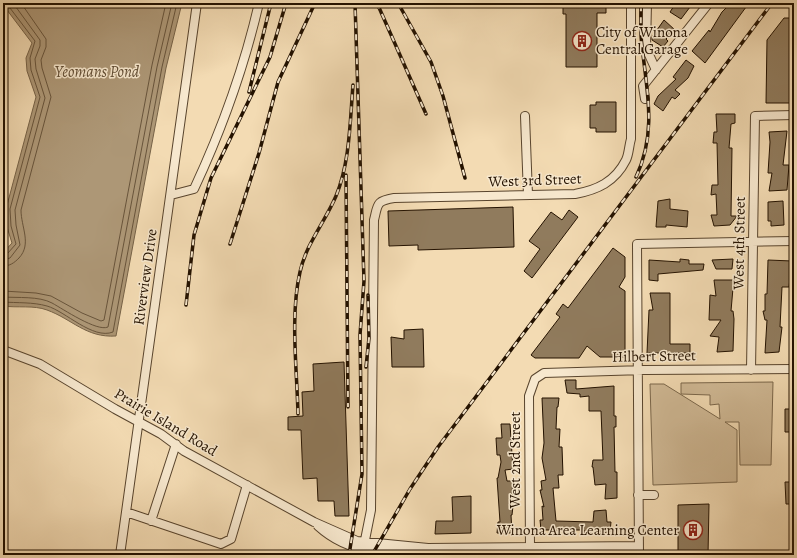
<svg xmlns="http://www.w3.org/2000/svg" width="797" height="558" viewBox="0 0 797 558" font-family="Alegreya,serif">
<rect width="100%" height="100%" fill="#f3dbb3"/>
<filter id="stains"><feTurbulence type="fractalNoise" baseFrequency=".005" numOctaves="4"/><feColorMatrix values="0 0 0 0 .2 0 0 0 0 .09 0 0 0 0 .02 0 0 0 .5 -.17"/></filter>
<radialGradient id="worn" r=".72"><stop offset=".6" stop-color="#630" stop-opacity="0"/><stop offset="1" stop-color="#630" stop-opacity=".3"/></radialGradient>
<path fill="#d0b995" stroke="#7a664a" d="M773,382L771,465H740L739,422H725L737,430V482L653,485L650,384H664L720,419L719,404L710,405V395L681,394V383Z
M625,553L626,555H466Z"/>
<path fill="#ad9776" stroke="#766247" d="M3,3H182L166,68L116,336C86,338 72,319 47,310C34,305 17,308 3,306V253L12,243L7,227L6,209L36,97L27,71L26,58L32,43L7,10L3,9Z"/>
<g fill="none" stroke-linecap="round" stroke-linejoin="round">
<path stroke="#68543b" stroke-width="1" d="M3,5L10,8L35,41L30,58L31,70L40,97L10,209L11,226L16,244L7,254L3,255
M3,260L10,258L20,245L16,225L15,210L45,98L36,69L35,59L40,46V40L13,3
M3,266C10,266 14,263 19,258C32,244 21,227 21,210L51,97L42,68L41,60L46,47V39L21,3
M3,291L36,293L51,296L82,313L101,321L104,320L152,65L166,3
M3,297C18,298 39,296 52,303C63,309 97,332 108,327L157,67L172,3
M3,302C17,303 33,302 47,306C65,311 93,340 113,332L162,67L177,3"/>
</g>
<path fill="#907b5d" stroke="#241200" d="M563,3H606V13H597V67H566V14H563Z
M676,3H693L681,19L670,12Z
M731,3H749L705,63L692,51L709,30L710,32L722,12Z
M784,18H794V103H766L767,40Z
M664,20L675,30L666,39L668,41L663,47L652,40V37Z
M686,60L694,66L688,78L675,90L680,94L675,99L672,97L663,111L654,104L658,96L676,79L673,77Z
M596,102H616V132H596V128H590V105H596Z
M716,114H735V123L731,124L729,148H732L731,216H737L730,225L714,226L711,215H717L716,194L711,195L712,185H718L717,143H713L714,132H717Z
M787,131L783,165H789L787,190L769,191L772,173H768L770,142L769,132Z
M670,199V209L688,211L687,227L666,225V227H656L658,201Z
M783,201L784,225L771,226V221H768V202Z
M513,207L514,247L418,250V245L389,246L388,211Z
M569,210L578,217L532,278L524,271L540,249L529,241L551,212L562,220Z
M613,248L625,257V277L619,287L625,291V357H600L587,346L579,358H535L531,355L560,317L556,314L563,304L568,308Z
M680,259L689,260V264H704L703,270L658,274V281L649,280V260L680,262Z
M733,259L732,269H716L712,260Z
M768,260L792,261L789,287H782L780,327H782L779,352L765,353L767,320H765L763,311H765V294H767Z
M714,280H736V288H733L731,311H733L734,319L733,351L717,352L719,337L710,336L721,320H709L710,295L716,296Z
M650,293H670V344H690V353H647L649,310H653Z
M423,329L424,367H392L391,337L404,339V330Z
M344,362L349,516H335L334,501H318L317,478L303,479L301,430H288V417L303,416L302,392L314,391L313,364Z
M565,380H576V389L614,386V416H616V427H614L615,472H617V498L605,499L606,484L595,485L593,467H592L593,460H603L601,411H589V396L580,397V394L567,393Z
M542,398H559L558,407H557L556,429H560L559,447H562L563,475H558L559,488H553L556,521L593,522L594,511L606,510L607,522H611L610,532L584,533V530H541L540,520H543L542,506L544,507L540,490H542L541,481L546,480L542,458L544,443Z
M785,409H794V432H785Z
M501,424H510L513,469L505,470L507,481H513L511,506H513L512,515H511L512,533H497L498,522H500L497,478H498L501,462L500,455H497L496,438H502Z
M785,482H794V504H786Z
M471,496V533L435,534L436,521H453L452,497Z
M709,504L708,555H678V505Z"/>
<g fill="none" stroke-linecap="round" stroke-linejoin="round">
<defs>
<path id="minor" d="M647,3L646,48L656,70
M645,99L643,86L709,3
M525,116L528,195
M171,195L194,189C222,129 244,68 259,3
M3,350L40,364L115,409L161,434L184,451L314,522L357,541L428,548
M751,370L755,116L794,115
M638,495H654
M126,512L221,544L231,539L247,485
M151,521L176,444
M318,526C351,556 386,553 428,548L639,546
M530,547L529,396L535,379L544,373L644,370L794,369
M363,550L371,510L374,220C378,204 376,201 394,198L575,194C597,190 615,182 626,160C629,154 629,145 631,139V3
M120,555L197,3
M639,555L637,244L794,241"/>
</defs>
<use href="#minor" stroke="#58442d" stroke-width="10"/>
<use href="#minor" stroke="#f7e8ce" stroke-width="8"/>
<defs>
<path id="rail" d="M377,3L426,114
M398,3L431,62L443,96L465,178
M249,92L271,3
M346,175L348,407
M636,177C657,133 647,92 642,46C640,32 641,17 641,3
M230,244L259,153L278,82L315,3
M186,305L194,235L211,178L270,57L286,3
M366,367L369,338L368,295
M298,414C297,370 290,315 300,272C306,244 325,222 336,196C350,162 350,121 353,85
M349,555L362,474L360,335L364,281L355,3
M372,555L410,489L438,447L772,3"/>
</defs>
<use href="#rail" stroke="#241200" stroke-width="3.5"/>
<use href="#rail" stroke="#f7e8ce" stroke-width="2" stroke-dasharray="6" stroke-linecap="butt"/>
</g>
<defs>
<symbol id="building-ring" viewBox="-11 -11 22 22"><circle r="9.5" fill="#f7e8ce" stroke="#8f2418" stroke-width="1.5"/><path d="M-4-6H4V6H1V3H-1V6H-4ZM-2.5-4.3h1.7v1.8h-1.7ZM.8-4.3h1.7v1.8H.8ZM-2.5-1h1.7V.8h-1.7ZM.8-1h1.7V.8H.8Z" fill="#8f2418"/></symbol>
</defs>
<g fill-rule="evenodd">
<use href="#building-ring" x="571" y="30" width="22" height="22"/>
<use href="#building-ring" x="682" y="519" width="22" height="22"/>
</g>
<g text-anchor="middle" stroke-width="3" stroke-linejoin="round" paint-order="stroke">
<g font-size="15" fill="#241200" stroke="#f7e8ce" text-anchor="start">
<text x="596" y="37">City of Winona<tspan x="596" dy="17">Central Garage</tspan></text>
<text x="679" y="535" text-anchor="end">Winona Area Learning Center</text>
</g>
<g font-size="15" fill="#241200" stroke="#f7e8ce">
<text transform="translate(535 180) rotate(-2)" y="5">West 3rd Street</text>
<text transform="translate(739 243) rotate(-89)" y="5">West 4th Street</text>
<text transform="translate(145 277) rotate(-82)" y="5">Riverview Drive</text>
<text transform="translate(654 356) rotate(-1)" y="5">Hilbert Street</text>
<text transform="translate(166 422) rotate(31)" y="5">Prairie Island Road</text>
<text transform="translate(515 460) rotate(-90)" y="5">West 2nd Street</text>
</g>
<g font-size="16" font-style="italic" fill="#624e35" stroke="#f7e8ce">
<text x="97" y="77">Yeomans Pond</text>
</g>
</g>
<rect width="797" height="558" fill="none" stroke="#f3dbb3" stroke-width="16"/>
<rect x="4" y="4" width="789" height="550" fill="none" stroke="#241200" stroke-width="2"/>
<rect x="8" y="8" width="781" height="542" fill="none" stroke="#241200"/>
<rect width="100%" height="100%" filter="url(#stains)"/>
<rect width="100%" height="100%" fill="url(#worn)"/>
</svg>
